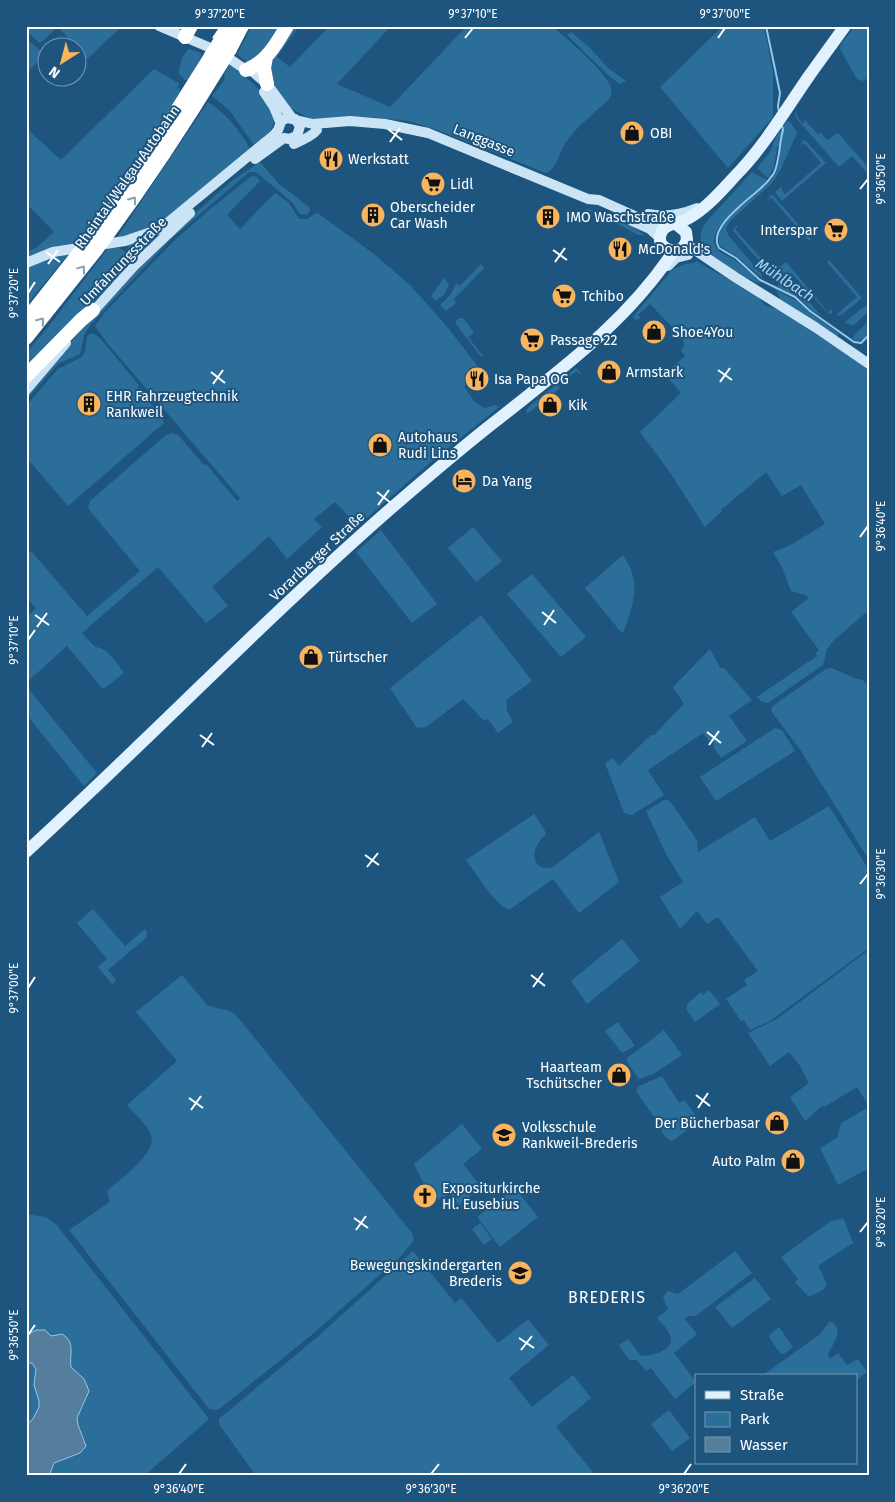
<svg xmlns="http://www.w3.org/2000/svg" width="895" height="1502" viewBox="0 0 895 1502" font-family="'Fira Sans',sans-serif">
<rect width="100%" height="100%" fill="#1d557e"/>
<path fill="#2c6e9a" d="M26,26H122L87,59L58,27L40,43L26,31Z
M252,26H283L272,43L249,64L237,54Z
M293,26H299L277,57L290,67L330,26H391L337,84L390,107L467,26H552C565,37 607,72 611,88C612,92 611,95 609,99C595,113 575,127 565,144C559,153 557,169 546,173L435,129L409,121L368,117L328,120L310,119L291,108L268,78L270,62Z
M723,26H764L773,72V117L728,168L660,87Z
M855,26H869V77L863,81L857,79L840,49L841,44Z
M571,32L589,47L608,68L626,81L620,84L609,76L567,35Z
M26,38L44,54L26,74Z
M189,49L201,53V57L188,80H185L179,74C180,64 182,55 189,49Z
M230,64C246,77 284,106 271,129C268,136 260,141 254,145L230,111L212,96L225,79L224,74Z
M154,69L180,84L177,87L180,89V92L159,128L76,244L26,259V252L36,248L54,232L26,203V128L61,160Z
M208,102C227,114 239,130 250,148L164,221L149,229L116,239Z
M796,110C796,116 799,119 803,124L805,120L818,135L820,132L827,140L838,133L869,168V175L852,156L839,167L796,118L795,115Z
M787,121L791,123L797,133L780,171L771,184L730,221L726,228L728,235L762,275V278L736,256L720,246C710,222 760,196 772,179C779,169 781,156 780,145L777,147L774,167L768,178L757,168L770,152L776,137Z
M803,140L806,141L826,163L782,201L775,192L783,185L781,189L785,194L821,163L804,143L801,146Z
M260,162L278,183L309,207L310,210L307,215L300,214L293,203L256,172H249L171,239L91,324L84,335L80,354L58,364L26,400V393L113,294L194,214L233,180Z
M752,172L767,180C756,193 701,230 717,249C722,254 731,257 737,262C745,268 753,275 760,283H758C745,278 705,255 701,241C700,234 702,228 706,222Z
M252,176L257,177L260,181L227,215L240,229L275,193L289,203L299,219H307L316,213L319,214L374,254L410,285L449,329L479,368V372L464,387L475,402L485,408L495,405L499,407L426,466L358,526L335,502L314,519L322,527L287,559L269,536L212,587L228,606L206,623L158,567L82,633L95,647C108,648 116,662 124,673L103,689L67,646L26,683V617L36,608L26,597V556L31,551L87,616L140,571L91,512L88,507L90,501L166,435L172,433L178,435L204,465L206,464L237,501L240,498L108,344L95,326L104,313L176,239L209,210Z
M771,195H773L811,239L809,241L772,198L767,200Z
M589,209L633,227L644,235H638L598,213L585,210Z
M737,225L738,226L735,229L773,272L786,262L828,312L832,309V313L829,314L827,312L792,274C784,270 776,277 768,271L734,232L733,229Z
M161,233L137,257L134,259L132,251L126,244Z
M115,246L126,252L128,256L124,271L26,372V353L48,327L109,247Z
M70,252L26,306V267L34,263Z
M829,260L862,298L844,313L839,316L837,314L857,297L827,262Z
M696,261L758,296C766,310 767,304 779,310C811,327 839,349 869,368V610L834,640L827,649L823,665L768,703L761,701L757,697L817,656L815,653L819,650L791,612L809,598L805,595L791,591L782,567L773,552L789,546L825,524L801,485L782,496L766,472L721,510L722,511L705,527L669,471L640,432L681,393L665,374L685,356L681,351L684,345L683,338L650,304L638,315L641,318L636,320L633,317L672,270L685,264L694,263Z
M481,264L484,268L454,299L456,303L446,311L440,305L451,294L456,283L460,286Z
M444,278L449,284L445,294L436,301L431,296Z
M784,281H790L794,284L822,317L813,311L799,298L777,286Z
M776,290L797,301L809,312L838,333V335L836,337L780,299Z
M866,305L869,311L854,325L844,323Z
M459,318L464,319L474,333L468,337L483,356L481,357L456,324V321Z
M869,321C869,333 867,345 852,339L856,333Z
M89,334H94L99,337L139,385L137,387L161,416L164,423L68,506L26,457V406L58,369L82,357L85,351L87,337Z
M576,368L581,373L580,374L577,371L558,385L560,388L527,414L526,410L530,406Z
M473,527L502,561L476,582L448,548Z
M381,530L437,604L412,623L356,552Z
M623,555C642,583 634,603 623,633L620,631L585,588Z
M532,574L586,637L561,657L507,594Z
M481,615L532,681L506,700L507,711L513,722L498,733L488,719L484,721L463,699L426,727L417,728L390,688Z
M263,634L98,794L96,793Z
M710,649L720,668H724L752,700L729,716L747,741L721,758L714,748V742L708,740L703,733L648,770L664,795L632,815L624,813L605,763L613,758L619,766L651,735H654L684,704L673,687Z
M831,668L857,679L863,680L869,688V860L799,748L771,711L772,707L778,702L826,669Z
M26,686L97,773L84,786L26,714Z
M775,728L782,730L795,751L716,801L700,777Z
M664,800H668L672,804L697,840L698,852L755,817L770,841L829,806L869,870V948L770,1021L750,1030L744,1020L741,1021L726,999L747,985L744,980L758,971L718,917L707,924L697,911L680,929L660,897L683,882L666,854L646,811Z
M534,814L544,829L546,834C542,839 536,844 535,851C532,864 543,872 554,866L599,832L619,882L579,913L553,879L509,910C494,904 477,874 466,860Z
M93,909L125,946L145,929L147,933L146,938L108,970L116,980L112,984L98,967L107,959L77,923Z
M622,939L640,961L587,1004L571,981Z
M869,950V1106L857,1087L824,1107L822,1106L805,1121L790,1097L809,1083L800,1066L789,1052L770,1066L748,1033L777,1019Z
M182,975L207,1005C217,1010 225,1007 236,1015L412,1233L414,1240L403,1254L314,1333L218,1410L209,1409L69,1230L110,1202L107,1191C119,1180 158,1153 151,1135C147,1124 134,1114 127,1105L177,1061L136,1012Z
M709,990L720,1004L695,1022L686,1009L688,1003L701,992L703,995Z
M618,1022L635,1046L622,1053L605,1031Z
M664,1030L682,1055L655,1073L640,1079L638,1078L627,1062V1058Z
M662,1076L679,1103L684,1100L700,1121L672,1141L665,1137L654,1117L636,1091L639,1086Z
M869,1107V1168L838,1185L820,1148L837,1138L841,1123Z
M462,1124L482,1149L463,1164L481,1187L459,1205L449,1193L444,1197L442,1196L439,1200L423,1182L414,1164Z
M515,1188L538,1217L500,1247L477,1217Z
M26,1214L45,1217L56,1224L209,1419L144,1476H26Z
M842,1219L844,1220L853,1243L819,1265V1267L827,1284L823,1290L809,1297L795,1282L798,1279L781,1257L831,1221Z
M480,1223L492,1239L484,1245L472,1229Z
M413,1251L455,1303L461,1298L498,1343L528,1319L549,1345L509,1378L532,1407L573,1375L591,1398L556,1427L596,1476H256L219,1424V1419L315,1339Z
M735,1251L752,1273L696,1316H689L685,1319L697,1334L674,1353L696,1382L675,1399L651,1368L646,1371L637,1360H629L619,1345L628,1339L641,1356C651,1356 676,1350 670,1335C668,1329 661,1323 657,1318L668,1309L663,1297L668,1291L678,1294Z
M755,1278L771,1299L732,1328L715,1307Z
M830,1321C845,1330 834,1342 828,1354L830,1359L838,1353L847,1365L858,1359L867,1372L856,1380V1376H762L820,1334Z
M779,1327L793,1347L784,1354L780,1353L769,1337L771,1333Z
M669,1410L690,1438L672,1451L651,1424Z"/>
<path fill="#547e9b" stroke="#93c8ea" d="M36,1330H45L51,1336L62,1334C76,1342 69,1354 71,1367L84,1379L89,1391L77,1418L78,1425L86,1446L80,1453L54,1463L49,1476H26V1425L33,1419L39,1407V1401L34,1385L36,1369L32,1363H26V1336Z"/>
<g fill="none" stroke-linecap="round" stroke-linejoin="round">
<path stroke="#93c8ea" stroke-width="2" d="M766,26L780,93L778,106L779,112
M782,126L783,130C779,143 780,161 774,173C771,177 768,182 764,185C752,198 706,227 719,248L736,258L760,280L795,297L810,311L854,342L861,343L869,335"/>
<path stroke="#cae4f6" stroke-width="10" d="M159,26L220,52L246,70L253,72L267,84L292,118
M264,92L274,107L280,122
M294,144C301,141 313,135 317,130
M255,159L284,138L289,139L297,136L300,126L295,119
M648,214C665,217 680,215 697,208
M632,221L650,229L660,238
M686,244L735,277L815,327L869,364
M26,263L53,252L125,241L160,229L263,144C267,141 275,135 278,130C281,124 279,121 287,118L313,124L350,121L385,124L428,133L588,199L599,200L637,217L667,226
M668,266L676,258L688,255
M90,315L135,265L190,213
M26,390L66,343"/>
<path stroke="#e2f1fe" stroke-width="12" d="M676,224L686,232L687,240L683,248C670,255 654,245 662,231C667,223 681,223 689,218C707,208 722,190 737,174C765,145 786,109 809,76C821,59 833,43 845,26
M26,852C148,740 264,620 388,511C425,479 462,447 501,417C565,366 627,321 673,252"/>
<path stroke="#fff" stroke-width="14" d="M185,37L191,26
M219,43L228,26
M230,49L242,26
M266,57L264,68L267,84
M246,70C266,63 277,43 287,26
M104,239C146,182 185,123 222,62
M88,241L139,171L211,56
M26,320L80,252
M26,338L96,250
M26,376L81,320L93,310"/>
<path stroke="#fff" stroke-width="14" d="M211,56L219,43
M222,62L230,49
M96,250L104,239
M80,252L88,241"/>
</g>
<defs><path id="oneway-chevron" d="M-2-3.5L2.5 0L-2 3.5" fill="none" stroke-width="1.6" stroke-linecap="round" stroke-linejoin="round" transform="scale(1.25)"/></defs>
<g stroke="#83a2b8">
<use href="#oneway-chevron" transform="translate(133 200) rotate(-54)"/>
<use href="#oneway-chevron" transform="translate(82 269) rotate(-53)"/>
<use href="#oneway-chevron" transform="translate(41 321) rotate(-51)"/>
</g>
<path fill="none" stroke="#fff" stroke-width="2" d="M213,38L220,28M465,38L473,28M718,38L725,28M388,129L402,140M390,142L400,128M860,189L868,179M553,250L567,260M46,252L60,262M555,262L565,248M48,264L58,250M28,293L35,282M718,370L732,380M211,372L225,383M720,382L730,368M213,384L223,370M377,492L391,503M378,505L389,490M860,537L868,526M542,612L556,623M35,615L49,625M544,625L554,610M37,627L47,613M28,640L35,630M707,732L721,743M200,735L214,745M709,745L719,731M202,747L212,733M365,855L379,865M367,867L378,853M860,884L868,874M531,975L545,986M533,987L543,973M28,988L35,977M696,1095L710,1106M189,1098L203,1108M698,1108L708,1093M191,1110L201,1096M354,1218L368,1228M356,1230L366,1216M860,1232L868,1222M28,1335L35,1325M519,1338L534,1348M521,1350L532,1336M179,1474L186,1464M431,1474L439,1464M684,1474L691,1464"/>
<defs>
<symbol id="shop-disc" viewBox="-11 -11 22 22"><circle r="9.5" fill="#f8b55e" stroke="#1d557e"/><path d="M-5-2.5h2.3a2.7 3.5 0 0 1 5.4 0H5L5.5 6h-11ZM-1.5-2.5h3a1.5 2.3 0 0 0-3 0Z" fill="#111"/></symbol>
<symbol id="restaurant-disc" viewBox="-11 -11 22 22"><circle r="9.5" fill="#f8b55e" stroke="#1d557e"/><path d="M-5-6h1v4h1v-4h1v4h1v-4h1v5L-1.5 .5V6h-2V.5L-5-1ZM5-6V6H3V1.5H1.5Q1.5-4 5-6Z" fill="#111"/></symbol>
<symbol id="supermarket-disc" viewBox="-11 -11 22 22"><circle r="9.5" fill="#f8b55e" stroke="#1d557e"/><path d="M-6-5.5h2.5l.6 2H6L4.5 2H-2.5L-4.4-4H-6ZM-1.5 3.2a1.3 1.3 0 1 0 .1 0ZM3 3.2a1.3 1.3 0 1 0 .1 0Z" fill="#111"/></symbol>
<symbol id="building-disc" viewBox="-11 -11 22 22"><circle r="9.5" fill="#f8b55e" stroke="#1d557e"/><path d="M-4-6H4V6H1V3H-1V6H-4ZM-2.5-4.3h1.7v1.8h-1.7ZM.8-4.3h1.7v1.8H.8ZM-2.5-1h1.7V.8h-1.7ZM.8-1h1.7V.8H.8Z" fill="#111"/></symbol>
<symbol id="hotel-disc" viewBox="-11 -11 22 22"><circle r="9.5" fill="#f8b55e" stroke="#1d557e"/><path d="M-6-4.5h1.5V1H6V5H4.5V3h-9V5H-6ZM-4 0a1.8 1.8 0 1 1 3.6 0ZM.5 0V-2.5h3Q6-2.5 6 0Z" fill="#111"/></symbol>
<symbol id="school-disc" viewBox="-11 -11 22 22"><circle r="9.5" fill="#f8b55e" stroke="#1d557e"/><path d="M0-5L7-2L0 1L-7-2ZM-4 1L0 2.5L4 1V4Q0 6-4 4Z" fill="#111"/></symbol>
<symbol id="church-disc" viewBox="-11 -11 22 22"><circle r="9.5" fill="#f8b55e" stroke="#1d557e"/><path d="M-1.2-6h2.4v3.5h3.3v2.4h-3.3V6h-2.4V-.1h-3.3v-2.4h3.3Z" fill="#111"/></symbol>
</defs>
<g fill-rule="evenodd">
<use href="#shop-disc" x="618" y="119" width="28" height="28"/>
<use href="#restaurant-disc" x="317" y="145" width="28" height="28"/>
<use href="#supermarket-disc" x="419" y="170" width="28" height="28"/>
<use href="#building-disc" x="359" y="201" width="28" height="28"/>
<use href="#building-disc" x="534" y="203" width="28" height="28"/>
<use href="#supermarket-disc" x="822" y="216" width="28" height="28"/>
<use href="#restaurant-disc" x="606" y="235" width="28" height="28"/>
<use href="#supermarket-disc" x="550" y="282" width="28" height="28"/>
<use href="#shop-disc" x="640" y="318" width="28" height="28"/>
<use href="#supermarket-disc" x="518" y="326" width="28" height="28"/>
<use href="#shop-disc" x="595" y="358" width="28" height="28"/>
<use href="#restaurant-disc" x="463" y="365" width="28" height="28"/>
<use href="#building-disc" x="75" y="390" width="28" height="28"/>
<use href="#shop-disc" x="536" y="391" width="28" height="28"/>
<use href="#shop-disc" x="366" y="431" width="28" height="28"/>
<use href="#hotel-disc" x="450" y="467" width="28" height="28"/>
<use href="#shop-disc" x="297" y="643" width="28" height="28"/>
<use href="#shop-disc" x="605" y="1061" width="28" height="28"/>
<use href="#shop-disc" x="763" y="1109" width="28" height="28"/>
<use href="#school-disc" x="490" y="1121" width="28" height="28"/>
<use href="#shop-disc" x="779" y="1147" width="28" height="28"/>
<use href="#church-disc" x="411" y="1182" width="28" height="28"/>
<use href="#school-disc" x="506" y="1259" width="28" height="28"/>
</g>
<g text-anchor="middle" stroke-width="4" stroke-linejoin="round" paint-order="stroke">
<g font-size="14" fill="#fff" stroke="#1d557e" text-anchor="start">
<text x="650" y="138">OBI</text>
<text x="348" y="164">Werkstatt</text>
<text x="450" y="189">Lidl</text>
<text x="390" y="212">Oberscheider<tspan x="390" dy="16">Car Wash</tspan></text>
<text x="566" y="222">IMO Waschstraße</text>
<text x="818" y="235" text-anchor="end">Interspar</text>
<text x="638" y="254">McDonald's</text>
<text x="582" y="301">Tchibo</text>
<text x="672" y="337">Shoe4You</text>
<text x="550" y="345">Passage 22</text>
<text x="626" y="377">Armstark</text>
<text x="494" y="384">Isa Papa OG</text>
<text x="106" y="401">EHR Fahrzeugtechnik<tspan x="106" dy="16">Rankweil</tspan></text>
<text x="568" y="410">Kik</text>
<text x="398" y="442">Autohaus<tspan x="398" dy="16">Rudi Lins</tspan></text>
<text x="482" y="486">Da Yang</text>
<text x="328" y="662">Türtscher</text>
<text x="602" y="1072" text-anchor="end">Haarteam<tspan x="602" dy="16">Tschütscher</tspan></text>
<text x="760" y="1128" text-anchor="end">Der Bücherbasar</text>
<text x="522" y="1132">Volksschule<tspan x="522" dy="16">Rankweil-Brederis</tspan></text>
<text x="776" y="1166" text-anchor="end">Auto Palm</text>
<text x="442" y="1193">Expositurkirche<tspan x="442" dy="16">Hl. Eusebius</tspan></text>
<text x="502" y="1270" text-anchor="end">Bewegungskindergarten<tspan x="502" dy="16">Brederis</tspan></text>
</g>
<g font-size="14" fill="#fff" stroke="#1d557e">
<text transform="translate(484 140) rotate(22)" y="5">Langgasse</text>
<text transform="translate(127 177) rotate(-55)" y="5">Rheintal/Walgau Autobahn</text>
<text transform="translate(123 261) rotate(-46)" y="5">Umfahrungsstraße</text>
<text transform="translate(317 556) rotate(-43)" y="5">Vorarlberger Straße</text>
</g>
<g font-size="15" font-style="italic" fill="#abd5f0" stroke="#1d557e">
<text transform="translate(785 280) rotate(33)" y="5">Mühlbach</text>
</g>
<g font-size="16" letter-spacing="1" fill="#fff" stroke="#1d557e">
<text x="607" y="1303">BREDERIS</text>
</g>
</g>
<rect width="895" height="1502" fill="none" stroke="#1d557e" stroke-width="55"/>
<rect x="695" y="1374" width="162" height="90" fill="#1d557e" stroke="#7799b2"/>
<rect x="705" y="1391" width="25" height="8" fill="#e2f1fe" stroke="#7799b2"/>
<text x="740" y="1400" font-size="15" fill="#ffffff">Straße</text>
<rect x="705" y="1412" width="25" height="15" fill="#2c6e9a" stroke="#7799b2"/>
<text x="740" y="1424" font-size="15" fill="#ffffff">Park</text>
<rect x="705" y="1437" width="25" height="15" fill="#547e9b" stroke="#7799b2"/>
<text x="740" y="1450" font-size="15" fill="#ffffff">Wasser</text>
<g transform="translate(62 62) rotate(216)"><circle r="24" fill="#1d557e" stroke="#7799b2"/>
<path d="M0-4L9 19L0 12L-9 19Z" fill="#f8b55e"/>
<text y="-8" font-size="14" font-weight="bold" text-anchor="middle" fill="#ffffff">N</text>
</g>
<rect x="28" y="28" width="840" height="1446" fill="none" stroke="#fff" stroke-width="2"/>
<g font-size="12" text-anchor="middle" fill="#fff">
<text x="220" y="18">9°37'20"E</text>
<text x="473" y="18">9°37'10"E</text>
<text x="725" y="18">9°37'00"E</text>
<text transform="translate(881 179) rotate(-90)" y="4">9°36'50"E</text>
<text transform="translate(14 293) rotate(-90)" y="4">9°37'20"E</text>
<text transform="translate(881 526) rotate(-90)" y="4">9°36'40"E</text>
<text transform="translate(14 640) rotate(-90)" y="4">9°37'10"E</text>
<text transform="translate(881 874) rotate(-90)" y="4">9°36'30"E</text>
<text transform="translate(14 988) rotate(-90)" y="4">9°37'00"E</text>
<text transform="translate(881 1222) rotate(-90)" y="4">9°36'20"E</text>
<text transform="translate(14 1335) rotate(-90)" y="4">9°36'50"E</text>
<text x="179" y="1493">9°36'40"E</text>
<text x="431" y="1493">9°36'30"E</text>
<text x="684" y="1493">9°36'20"E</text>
</g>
</svg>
